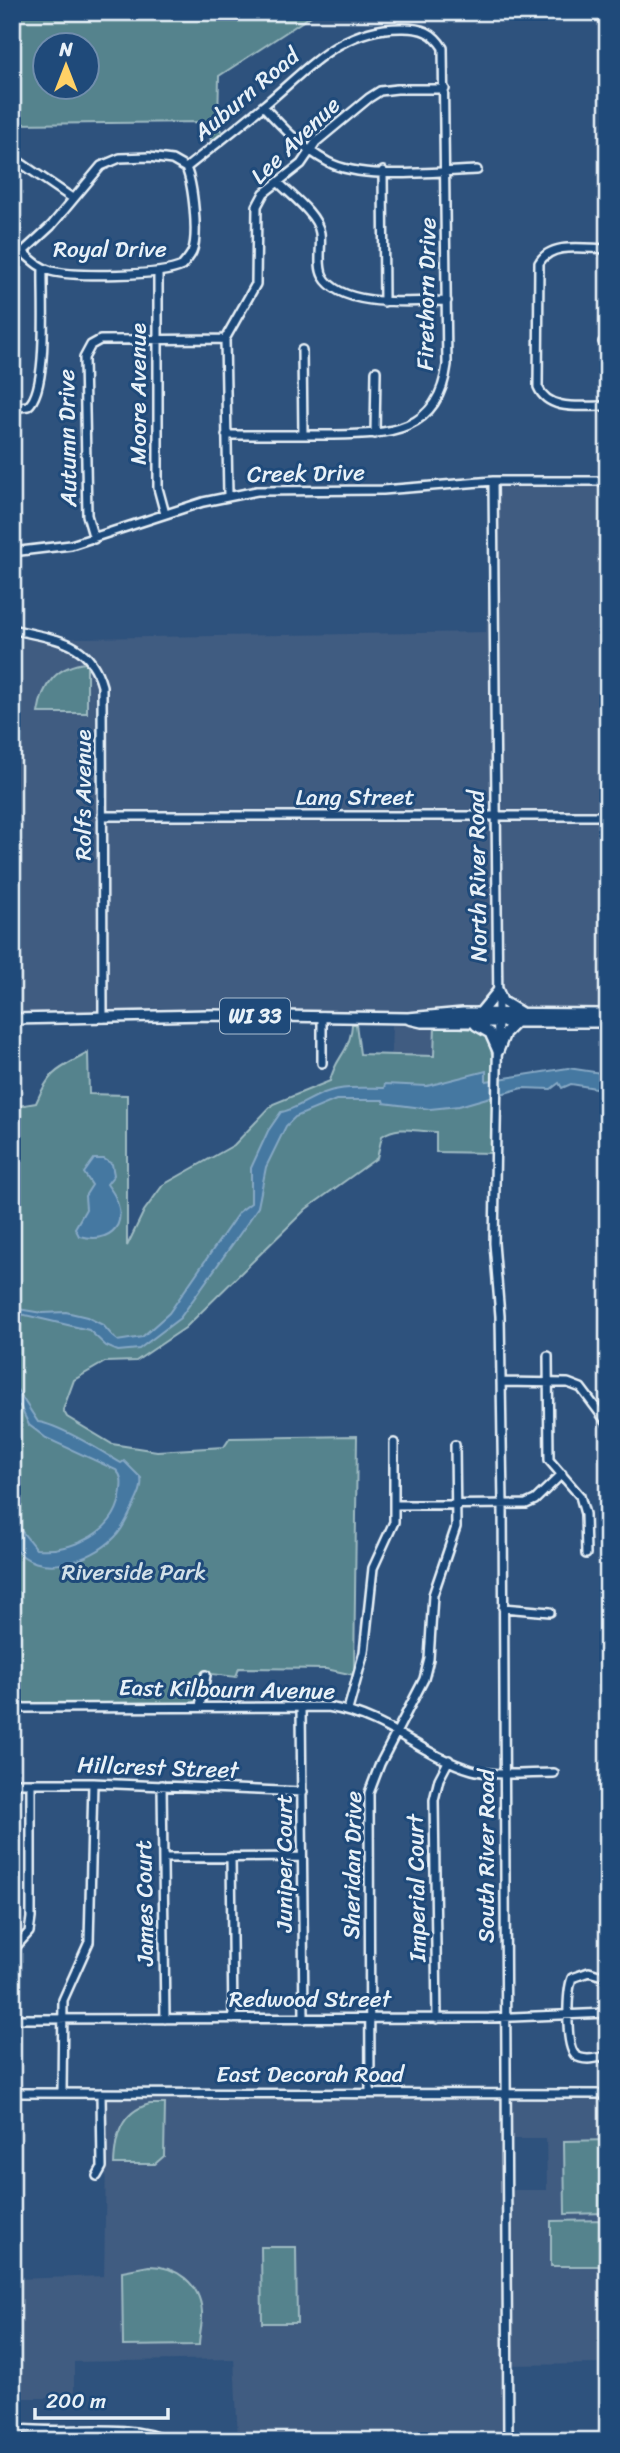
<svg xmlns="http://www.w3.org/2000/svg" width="620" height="2453" viewBox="0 0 620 2453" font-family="Sriracha,sans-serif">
<rect width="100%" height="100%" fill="#2e527d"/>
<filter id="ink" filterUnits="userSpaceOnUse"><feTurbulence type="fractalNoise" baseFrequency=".0143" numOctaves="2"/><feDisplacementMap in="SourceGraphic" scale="14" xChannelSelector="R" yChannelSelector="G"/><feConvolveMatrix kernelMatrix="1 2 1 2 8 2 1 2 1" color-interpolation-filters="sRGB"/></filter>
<g filter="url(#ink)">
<path fill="#3f5b81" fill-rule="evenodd" d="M493,481L608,482V1011L399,1013L259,1009L12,1017V639L486,632Z
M392,1025L435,1026L434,1056L391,1055Z
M446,2097L608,2100V2364L504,2365L505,2441H238L234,2359L74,2362V2398H12V2279L104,2276L107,2099ZM512,2139H546L547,2190H511Z"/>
<path fill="#54838d" stroke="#9ebac2" stroke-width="2" fill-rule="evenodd" d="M12,12H317L219,76L218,125L222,133L211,142L208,122L12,124ZM46,46H88V88H46Z
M87,663V713H38C42,685 57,665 87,663Z
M352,1024H356L360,1054L434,1056L435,1026L483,1030C501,1056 493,1121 492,1153L436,1152V1132C415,1132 400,1124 382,1136L377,1158L306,1209L185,1328L136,1361L105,1362L74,1380L63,1410L67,1417L112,1444L157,1451L224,1447L230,1438L357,1436L354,1675L326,1669L239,1668L236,1677L204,1673L199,1700L193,1703L12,1704V1107L36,1103C50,1070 57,1070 88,1053L89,1094L127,1095V1246L144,1211L163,1185L234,1145L273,1104L330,1081C336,1055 350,1054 352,1024Z
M150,2104H165L164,2156L155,2164H114C115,2138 120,2112 150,2104Z
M608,2140V2213L565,2214L564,2141Z
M608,2220V2266H551V2221Z
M261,2247H296L297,2323H262Z
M149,2266C176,2266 200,2283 202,2312C203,2323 199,2334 199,2345L123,2346L122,2271Z"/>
<path fill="#4478a1" stroke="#86a8c4" stroke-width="2" d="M568,1068L608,1074V1090L571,1084L562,1088L559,1083L551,1089L522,1088L459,1106L430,1109L384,1103L383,1100H336L295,1117L286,1126L266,1167L258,1207L244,1228L180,1318L139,1349L118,1351L106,1346L89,1330L12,1312V1308L42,1313L66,1312L87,1317L103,1325L117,1341L142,1337L169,1313L239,1212L251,1203V1168L268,1131L281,1112C293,1111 313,1096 327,1092C344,1086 366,1088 384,1088L385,1084L427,1086L486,1071V1081Z
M94,1159H104L112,1164L114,1175L107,1184C110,1189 114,1193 116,1199C128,1229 107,1243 79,1236L75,1228L86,1209L85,1196L92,1185L84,1173Z
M12,1382L38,1422C60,1425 101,1451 121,1463L124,1461L141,1478C143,1489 137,1498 132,1509C127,1519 123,1529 115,1537C91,1562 37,1580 13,1546L12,1519L36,1549C73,1552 118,1532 121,1490C122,1482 122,1476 116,1470L46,1438L29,1425L20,1406L12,1403Z"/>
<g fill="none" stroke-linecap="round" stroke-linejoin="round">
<path stroke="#4478a1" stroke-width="8" d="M93,1327L116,1345"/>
<defs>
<path id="minor" d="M263,106C283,128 302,148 328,162C363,181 437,171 477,170
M12,157L72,198
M186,168C211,148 237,128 262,107C307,70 340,27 403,28C422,28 433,32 443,48L447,365C438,435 386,434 329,435C295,435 260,435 226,435
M383,171L384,302
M279,183C292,196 317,214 320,233C322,245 317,265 323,276C341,309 415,301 447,301
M608,249C586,249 551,241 539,263L538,387C549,413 585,405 608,406
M24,253C33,261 40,268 51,271C75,277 162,276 182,266C185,262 190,257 192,252C199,236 193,184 186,168
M12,262L51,226L101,166L120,158L149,157L172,160L186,168
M158,272V488L165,514
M603,342H608
M302,350L303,435
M12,408L28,406C49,390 42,295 43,268
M375,434L376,371
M493,481L498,1013L494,1243L500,1316L503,1504L508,2441
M228,495L225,339L256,284L257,206L264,193L301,164L316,142L369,98L380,91L397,89H445
M94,539L87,515L84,358L91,345L100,340L225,339
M12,552L71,545L203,502L257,491L383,490L493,481H608
M12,629C53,640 89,638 102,686L103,1018
M102,816H608
M322,1063V1016
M548,1356L549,1460L580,1496L585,1514L586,1554
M501,1382L568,1383L581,1388L608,1424
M395,1505L526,1504L535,1500L562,1474
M503,1608L550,1612
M200,1706L206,1675
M301,1707L304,2019
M12,1708L328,1707C389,1717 420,1755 472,1770C498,1777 527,1773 554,1773
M348,1710L364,1652L373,1568L394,1522V1443
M12,1783H93L303,1792
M162,1785L165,2019
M231,1857L233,2019
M163,1858L302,1857
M12,1951L29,1932L31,1918V1783
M606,1977L589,1972L572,1978C567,1991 565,2044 575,2055C583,2062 600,2058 608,2055
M12,2019L489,2018L608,2013
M437,2019L434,1800L439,1779L449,1760
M12,2093L608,2094
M62,2093L63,2000L89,1942L93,1783
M370,2093L369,1793L380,1764L424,1679L429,1659L433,1595L456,1527L455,1445
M97,2176L102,2167L101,2093
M12,2428C57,2436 127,2421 166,2441"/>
<path id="major" d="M498,991L502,1001L520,1012
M480,1013L498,991
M12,1019L209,1015L408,1018L463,1013L608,1014
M409,1019L422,1022H608
M476,1025L490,1033L498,1051
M498,1051L505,1033L516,1022"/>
</defs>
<use href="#minor" stroke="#e8f1f8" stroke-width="12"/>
<use href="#major" stroke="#e8f1f8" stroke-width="14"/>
<use href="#minor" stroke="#1f4a7a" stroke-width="7"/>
<use href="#major" stroke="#1f4a7a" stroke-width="9"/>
</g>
</g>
<g text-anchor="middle" stroke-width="6" stroke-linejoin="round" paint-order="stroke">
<rect fill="#1f4a7a" stroke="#acbfd2" stroke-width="2" x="220" y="998.5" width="70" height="35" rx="5"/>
<g font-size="21" font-weight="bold" fill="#e8f1f8">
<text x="255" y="1023">WI 33</text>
</g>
<g font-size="23" fill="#e8f1f8" stroke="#1f4a7a">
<text transform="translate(246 94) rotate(-40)" y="8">Auburn Road</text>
<text transform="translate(295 140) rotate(-44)" y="8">Lee Avenue</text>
<text x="110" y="257">Royal Drive</text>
<text transform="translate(426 294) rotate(-89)" y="8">Firethorn Drive</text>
<text transform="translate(138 394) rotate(-90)" y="8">Moore Avenue</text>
<text transform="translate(67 438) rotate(-91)" y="8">Autumn Drive</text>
<text transform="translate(306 473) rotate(-1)" y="8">Creek Drive</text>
<text transform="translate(83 795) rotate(-90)" y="8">Rolfs Avenue</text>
<text x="355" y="805">Lang Street</text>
<text transform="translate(477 876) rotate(-91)" y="8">North River Road</text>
<text transform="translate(227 1689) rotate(1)" y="8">East Kilbourn Avenue</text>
<text transform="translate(158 1767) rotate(2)" y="8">Hillcrest Street</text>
<text transform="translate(486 1856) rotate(-90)" y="8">South River Road</text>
<text transform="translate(284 1863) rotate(-90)" y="8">Juniper Court</text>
<text transform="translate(352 1865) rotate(-89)" y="8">Sheridan Drive</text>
<text transform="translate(416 1888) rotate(-91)" y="8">Imperial Court</text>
<text transform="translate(144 1903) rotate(-91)" y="8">James Court</text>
<text x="310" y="2007">Redwood Street</text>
<text x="310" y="2082">East Decorah Road</text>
</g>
<g font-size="23" fill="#d2e0e8" stroke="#1f4a7a">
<text x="134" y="1580">Riverside Park</text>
</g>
</g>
<rect width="620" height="2453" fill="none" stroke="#1f4a7a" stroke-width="42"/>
<rect x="21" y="21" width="578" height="2411" fill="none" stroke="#e8f1f8" stroke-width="2.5" filter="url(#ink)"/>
<g transform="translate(66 66)"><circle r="33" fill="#1f4a7a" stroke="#6f8dac" stroke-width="2"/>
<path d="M0-5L12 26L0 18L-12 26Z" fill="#ffd166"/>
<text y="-10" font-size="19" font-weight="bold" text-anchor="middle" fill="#e8f1f8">N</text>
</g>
<path d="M35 2408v10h133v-10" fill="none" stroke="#e8f1f8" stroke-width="3.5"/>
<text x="46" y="2408" font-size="21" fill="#e8f1f8" stroke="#1f4a7a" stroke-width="5" paint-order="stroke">200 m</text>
</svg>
